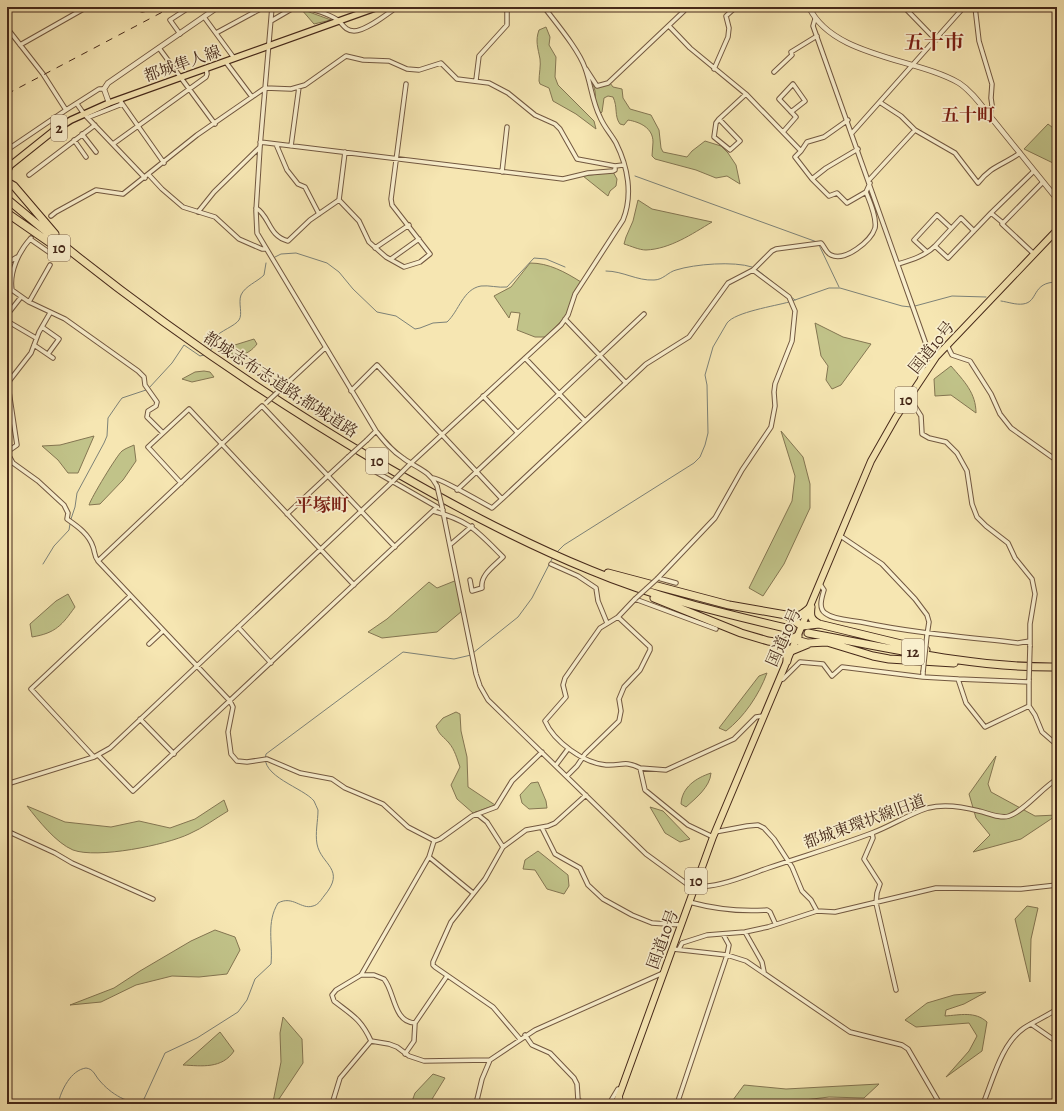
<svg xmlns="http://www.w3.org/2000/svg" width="1064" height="1111" viewBox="0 0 1064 1111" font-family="Alegreya,'Noto Serif JP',serif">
<rect width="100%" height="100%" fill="#f6e6b2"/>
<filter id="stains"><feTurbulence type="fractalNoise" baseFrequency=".005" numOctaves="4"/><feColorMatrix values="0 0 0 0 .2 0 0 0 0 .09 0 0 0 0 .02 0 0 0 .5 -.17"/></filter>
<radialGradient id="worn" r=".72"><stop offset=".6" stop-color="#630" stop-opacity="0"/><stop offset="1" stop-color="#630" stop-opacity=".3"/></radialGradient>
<path fill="#c1c389" stroke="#847652" d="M301,9L331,20L314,24Z
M546,27L550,37L549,45L556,57L555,77L558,85L594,121L596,129L576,114L553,101L549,88L540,84L539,81C539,74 541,65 540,59C538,48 535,41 539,30Z
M590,75L595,85L610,83L613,87L622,89L623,98L630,109L651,115L659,130L661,148L663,152L687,157L692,151L705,141L721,146L728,153L736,165L740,184L727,176L716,178L696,170L655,159L652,156C652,151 653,147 653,142C653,128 640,122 628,120L624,125L620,124C614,116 618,107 613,97L608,96L604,98L602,112L601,113C594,106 596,99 595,91C594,86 591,80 590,75Z
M1048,124L1057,131V170L1053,163L1024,149Z
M613,172L617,179L616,186L610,191L608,196L583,176Z
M638,200L652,209L712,222C692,234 670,249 646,250C639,250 631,246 624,244L626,237L633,221Z
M530,263C549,263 565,272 581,282L565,317L546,337H535L517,330L520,313L511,312L509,318L494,296L511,287Z
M815,323L843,337L871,344L841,385L832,389L826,380L828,366L821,356Z
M254,339L257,344C247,357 235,358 222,349Z
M951,366C964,381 976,393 976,413L951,395L935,396L934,379Z
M204,371L210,372L214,377L192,382L182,379L195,372Z
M781,431L803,457L810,484V508L784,564L763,596L749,588L792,501L795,476Z
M94,436L78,473H68L58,460L42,446L60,445Z
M134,445L136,461L123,480L100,504L89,505C91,498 117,455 122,451C126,448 130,447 134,445Z
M457,580L462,611L437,632L382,638L368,632L387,619L429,582L437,588Z
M68,594L75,607C62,625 56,633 32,637L30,624L56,601Z
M767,673C759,695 744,717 726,731L719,728L759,676Z
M456,712L460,714L461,731L467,757L468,787L495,805L473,813L457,799L451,785L460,767C457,759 455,750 449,743C444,737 439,735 436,726L443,718Z
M996,756L988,784L991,792L1035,816L1057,815L1021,839L973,852L990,835L976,818L969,794Z
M711,773C710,787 696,798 686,807L681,804C682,787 696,778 711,773Z
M538,782L546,801L547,808L529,809L522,803L520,795L531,783Z
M224,800L228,811C216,818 203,828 189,834C166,845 97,859 73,850C56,843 38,820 27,806L65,822L111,827L139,821L170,828L195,819Z
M650,807L663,811L690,839L680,842L665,833Z
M538,851L568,875L569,886L564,894L547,889L535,870L523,869L525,860Z
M1027,906L1038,908L1031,939L1030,982L1015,919Z
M215,930L235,937L240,950L227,974L199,977L172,976L136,985L101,1002L70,1005L114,988L140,971L191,941Z
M986,992L964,1004L946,1010L945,1016C960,1015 975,1011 987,1022L982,1051L946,1077L969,1051L977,1036L969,1023L916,1027L905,1020L927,1003L954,995Z
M283,1017L302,1039L303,1063L279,1099L273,1102L281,1062L280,1033Z
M220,1032L234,1051C222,1069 202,1066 183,1065Z
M433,1074L445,1078L429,1104H411L415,1093Z
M879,1084L864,1098L829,1097L771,1104H730L744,1085L786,1089Z"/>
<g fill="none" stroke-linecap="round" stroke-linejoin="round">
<path stroke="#7d8278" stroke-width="1" d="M635,176L817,242
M819,245L839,287
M275,257L281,254L296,253L327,263L339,272L353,289L377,312L396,316L415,329L420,328L433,323L447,322C459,311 463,289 481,286C489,285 498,288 507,287L534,258L546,259L565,267
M755,268L795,300
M606,271C623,271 637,281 654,280C663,280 668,272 676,270C695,264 734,261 752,267
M792,301L829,288H840L902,306L911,307
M1001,301C1008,302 1016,305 1023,304C1039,302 1031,282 1057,282
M915,306L952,296L986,297
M210,351L214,345V338C220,331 235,326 239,320C243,314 238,303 241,295C245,286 257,282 264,275L266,263
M149,388L172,363L184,345L200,356L204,355
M71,519L75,507L77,493L104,443L107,436L108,418L119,402L122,398L146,390
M556,553L564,545L694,463L700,457L705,445L708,433L707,385L705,375L713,347L727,323C735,312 775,306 789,302
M43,564L54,546L69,530L70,524
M473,653L518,617L532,598L553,557
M58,1104C61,1090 71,1070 86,1068C94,1069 95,1076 100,1081C109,1092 131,1108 144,1099L165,1053L197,1038L238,1012L247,1000L255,979L271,964C273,942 266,923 278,903C293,895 301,910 313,906C318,905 321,900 324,896C347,869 321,865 317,844C315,833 318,821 318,810C317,807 315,804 314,801C304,788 259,776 266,754L403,652L454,659L471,655"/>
<path stroke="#d3c094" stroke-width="3.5" stroke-dasharray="3.5 2" stroke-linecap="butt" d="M31,238L51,216"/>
<path stroke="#d3c094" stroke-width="7" stroke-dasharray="7 3.5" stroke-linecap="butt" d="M790,629L808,633"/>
<defs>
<path id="minor" d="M139,7L142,10L153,7
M272,7L260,147L256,211L257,233L376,431C384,441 392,451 403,458C416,468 429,470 437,486
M304,7C315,10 330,14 339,21C343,25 346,31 354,31C366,31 387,14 397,7
M904,7L936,40
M975,7L979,41L992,84L991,98L992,105L990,117
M204,17L234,58
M815,19L813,26L927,347V356L920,378
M271,21L295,7
M669,26L690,48L746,94L801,151L795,157L812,179L826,168L858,149
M7,28L43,74L66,110L99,89H104
M216,33L264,7
M180,34L170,20L190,7
M20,45L87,7
M159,48L215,124
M225,61L252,97
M586,69L597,86L608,83L684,11V7
M714,69L728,37L729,28L726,16L736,7
M774,72L792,55L791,52L817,36
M476,80L479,56L507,25V7
M119,99L164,163
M881,103L901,116L915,130L955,153L978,183C991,166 1003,165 1020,153
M77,104L84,114L145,178
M89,117L122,104
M719,119L740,141L730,150L714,137L716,123L719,119L746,94
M783,132L796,117L779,99L793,84L805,101L791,112
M852,133L964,7
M82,134L96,152
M74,140L86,157
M260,142L563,179L588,173L613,171L615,170V166
M113,144L206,77L207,74L206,68
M276,144L287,170L298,184L305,187L319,214
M291,146L299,87
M7,150L66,110
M801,151L807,142L824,137L848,120
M345,152L339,200L359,221L369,242L386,257L404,267L420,262L430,254L392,205L391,199L406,84
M502,172L507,127
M29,175L95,125
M149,175L162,189L183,207L215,217L239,239L262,249H266
M812,179L829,196L837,193L847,203L866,192L870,183
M869,180L915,130
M256,208C270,216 268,236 288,241L310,220L339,200
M198,212L214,192L260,147
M991,213L1034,171
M51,216L56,212L96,190L123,194L197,135L265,88L291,89L305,85L346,56L363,60L389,61L407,69L419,70L441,63L457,79L489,83L508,93L535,115L555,124L560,129L577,159L615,166L623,165
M1003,223L1002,224L1034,254
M31,238C19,251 9,272 12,290L29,302L65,319L138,371L144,377L145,385L157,402L156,406L148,411L147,417L163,433
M30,239L53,255
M935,246L961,218L974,231
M375,248L409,225
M927,252L914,240L937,215L951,228
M391,259L419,239
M7,263L17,257
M898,264C911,260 925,256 935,246L948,258L991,213L1003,223L1043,182
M29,302L50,265
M7,315L21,297
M565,319L626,383
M7,321L36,338
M42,327L59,339L48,354
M34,345L53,358
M947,345L952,355L970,361L991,394L1000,414L1011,428L1056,460
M525,358L585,421
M282,388L325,348
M351,391L377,365L502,499L646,364L689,337L728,283L753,270L772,251L776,249L821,243C825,247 826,253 831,255C845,262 871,241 875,228C877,218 870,202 866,192
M483,396L517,432
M909,397L921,416L922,434L929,438L946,442L957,453L967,471L972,504L977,517L986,526L1008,543L1015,558L1032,579L1035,594L1030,624V646
M367,440L376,431
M7,452L13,463L38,481L64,505L68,513L67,519C77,526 89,534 93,547C95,552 94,556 98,561L230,701L233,707L228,732L231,754L237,761L247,762L267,759L300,773L332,779L345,788L383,804L408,827L435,841L440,839L472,816L496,807L512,781L542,752
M7,452L17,445L8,385L10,380L31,353L39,332L50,313
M409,465L561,325L568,315L575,294L623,220C633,195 628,167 616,143C611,134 604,127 600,117C592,101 591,84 585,68C579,50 556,23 544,7
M376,472L437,507
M433,478C438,477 483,503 492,508L502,499
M181,483L148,447L189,409L354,585
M457,490L644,314
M442,507L476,674L480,686L488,700L646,854L687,884C707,893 748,875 768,868C803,856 838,846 872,833C891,826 909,814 928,808C943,804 964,807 979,811C988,813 1000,819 1009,816C1024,811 1041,789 1057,779
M433,511C470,521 477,531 503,557C494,566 480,575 482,588L472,591L470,580
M287,514L348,457
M839,535L882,564L915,599L927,615L929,622L927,635
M451,544L472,526
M98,561L262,406L395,547
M551,564L578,576L596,588L598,601L607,623
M676,583L658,578L715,518L742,470L771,427L775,406L774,392L775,384L792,341L795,311L789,297L753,270
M820,584L824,590C822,597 818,608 825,613C834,620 850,620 861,622C913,633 965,637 1018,643L1030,641
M238,627L271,663
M149,644L163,631
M923,672V677L958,679L966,703L985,727L1029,706
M958,679L1029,682
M779,680L783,679L800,662L823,664L832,676L842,667L923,677
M1029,680V706L1035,715L1042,732L1057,745
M140,719L174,754
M98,755L133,791L437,507L443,510
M94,757L31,689L130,596
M556,765L568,749
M640,768L666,770L734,739L756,717L763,716
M567,776L577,766L585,754L619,721L621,711L619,699L624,687L640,670L650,650V647L618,617
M7,784L94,757L110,748L393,481
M477,814L487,822L503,847
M542,828L555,854L580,868L588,885L603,899L632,915L652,923L681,925
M7,831L55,853L72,863L153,899
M715,832L747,826L758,825L764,828L774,839L792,867L802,891L811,900L817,911
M872,833L873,838L864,859L880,884L877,893L876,903L896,990
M713,837L688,825L645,790L640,768C625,760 621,766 606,765C584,763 554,742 545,721L566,697L563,685L565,678L600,628L618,617L635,599L716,629
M429,857L473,893
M689,902C715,909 740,912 767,910L770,912L775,923
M745,932L762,962L764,972
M673,949L727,955L746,961L850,1032L902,1045L908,1049L940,1104
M679,949L682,943L707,935L745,932L768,927L817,911L835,912L936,888L1021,889L1057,885
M361,975H374L384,979C395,992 393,1022 415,1023L447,976
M1031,1024L1057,1042
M525,1035L532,1045L550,1053L574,1078L577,1084L578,1100L574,1104
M520,1039L493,1007L435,967L433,965V962L451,922L485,879L503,847L526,830L548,826L555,823L586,795
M371,1041L389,1044L397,1047L409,1056L424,1061L490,1060L535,1030L663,973
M371,1041C361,1019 352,1015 334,1001L332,995L336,990L361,975L429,857L434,841
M405,1054L414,1041L415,1023
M620,1094L621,1104
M578,1100L585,1104
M332,1104L340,1078L371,1041
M476,1104L482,1079L490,1060
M609,1104L618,1089H622
M677,1104L727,955L729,945L723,934
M983,1104C993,1080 1001,1044 1024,1028C1035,1021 1047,1016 1057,1009"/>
<path id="tertiary" d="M809,7C832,57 916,58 959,83C973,92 983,108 994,121C1015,147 1036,173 1057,199
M109,103L104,89L108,83L218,7"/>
<path id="primary" d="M7,168L52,132L71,120L109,103L378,7"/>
<path id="trunk" d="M616,1104L713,837L871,461L896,417L936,357L1057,230"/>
<path id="motorway" d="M7,171L9,166
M7,182L14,186L55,234
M7,199C123,297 245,384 376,461C445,501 516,540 590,570C654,597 722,613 790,629
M7,213L59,249
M608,573L729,605L786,615L802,626L819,624
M654,598L741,633L768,641L782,643L798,636
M811,607C810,616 810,619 819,624L926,650
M790,616C800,617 803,614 811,607
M808,633C889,648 974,668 1057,667
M796,640L807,643L827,642L873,656L889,659L954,663
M779,643L787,648V661
M791,651L808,644"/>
</defs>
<use href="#minor" stroke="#725840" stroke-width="5.5"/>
<use href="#tertiary" stroke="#725840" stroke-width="6"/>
<use href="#primary" stroke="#46291a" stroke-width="8"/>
<use href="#trunk" stroke="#46291a" stroke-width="8"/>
<use href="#motorway" stroke="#46291a" stroke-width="9"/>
<use href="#minor" stroke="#f9efcd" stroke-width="3.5"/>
<use href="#tertiary" stroke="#f9efcd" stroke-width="4.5"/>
<use href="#primary" stroke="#f6e6b2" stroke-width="5.5"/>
<use href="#trunk" stroke="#f6e6b2" stroke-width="6"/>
<use href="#motorway" stroke="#f6e6b2" stroke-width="7"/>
<path stroke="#46291a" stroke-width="1" stroke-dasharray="7 7" stroke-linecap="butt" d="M7,94L172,7"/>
<defs>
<path id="minor-bridge" d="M266,403L282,388
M348,457L367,440
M393,481L409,465
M437,486L442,507
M635,599L658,578
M923,672L927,635
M1029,680L1030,646"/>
</defs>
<use href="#minor-bridge" stroke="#725840" stroke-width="5.5" stroke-linecap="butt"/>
<use href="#minor-bridge" stroke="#f9efcd" stroke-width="3.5"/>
</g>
<g text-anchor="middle" stroke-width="3.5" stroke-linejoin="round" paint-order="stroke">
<g fill="#f9efcd" stroke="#7c6450" stroke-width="1">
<rect x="51" y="115" width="16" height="26" rx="3"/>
<rect x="48" y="235" width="22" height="26" rx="3"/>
<rect x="895" y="387" width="22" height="26" rx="3"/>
<rect x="366" y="448" width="22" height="26" rx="3"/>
<rect x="902" y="639" width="22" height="26" rx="3"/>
<rect x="685" y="868" width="22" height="26" rx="3"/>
</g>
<g font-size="15" font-weight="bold" fill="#46291a">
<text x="59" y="133">2</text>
<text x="59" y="253">10</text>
<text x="906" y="405">10</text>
<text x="377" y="466">10</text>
<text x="913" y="657">12</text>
<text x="696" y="886">10</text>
</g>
<g font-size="16" fill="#46291a" stroke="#f9efcd">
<text transform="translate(182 63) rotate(-19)" y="6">都城隼人線</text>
<text transform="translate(931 347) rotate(-51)" y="6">国道10号</text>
<text transform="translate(281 384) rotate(33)" y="6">都城志布志道路;都城道路</text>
<text transform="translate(783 637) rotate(-66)" y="6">国道10号</text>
<text transform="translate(864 821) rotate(-20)" y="6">都城東環状線旧道</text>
<text transform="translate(662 939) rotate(-70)" y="6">国道10号</text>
</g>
<g font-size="18" font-weight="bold" fill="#7a1f14" stroke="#f9efcd">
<text x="968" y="121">五十町</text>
<text x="322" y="511">平塚町</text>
</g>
<g font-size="20" font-weight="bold" fill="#7a1f14" stroke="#f9efcd">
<text x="934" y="49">五十市</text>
</g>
</g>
<rect width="1064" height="1111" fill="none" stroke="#f6e6b2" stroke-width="24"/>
<rect x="8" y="8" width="1048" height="1095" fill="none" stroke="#46291a" stroke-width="2"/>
<rect x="12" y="12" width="1040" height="1087" fill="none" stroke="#46291a"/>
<rect width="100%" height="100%" filter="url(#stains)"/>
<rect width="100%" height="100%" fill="url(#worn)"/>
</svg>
